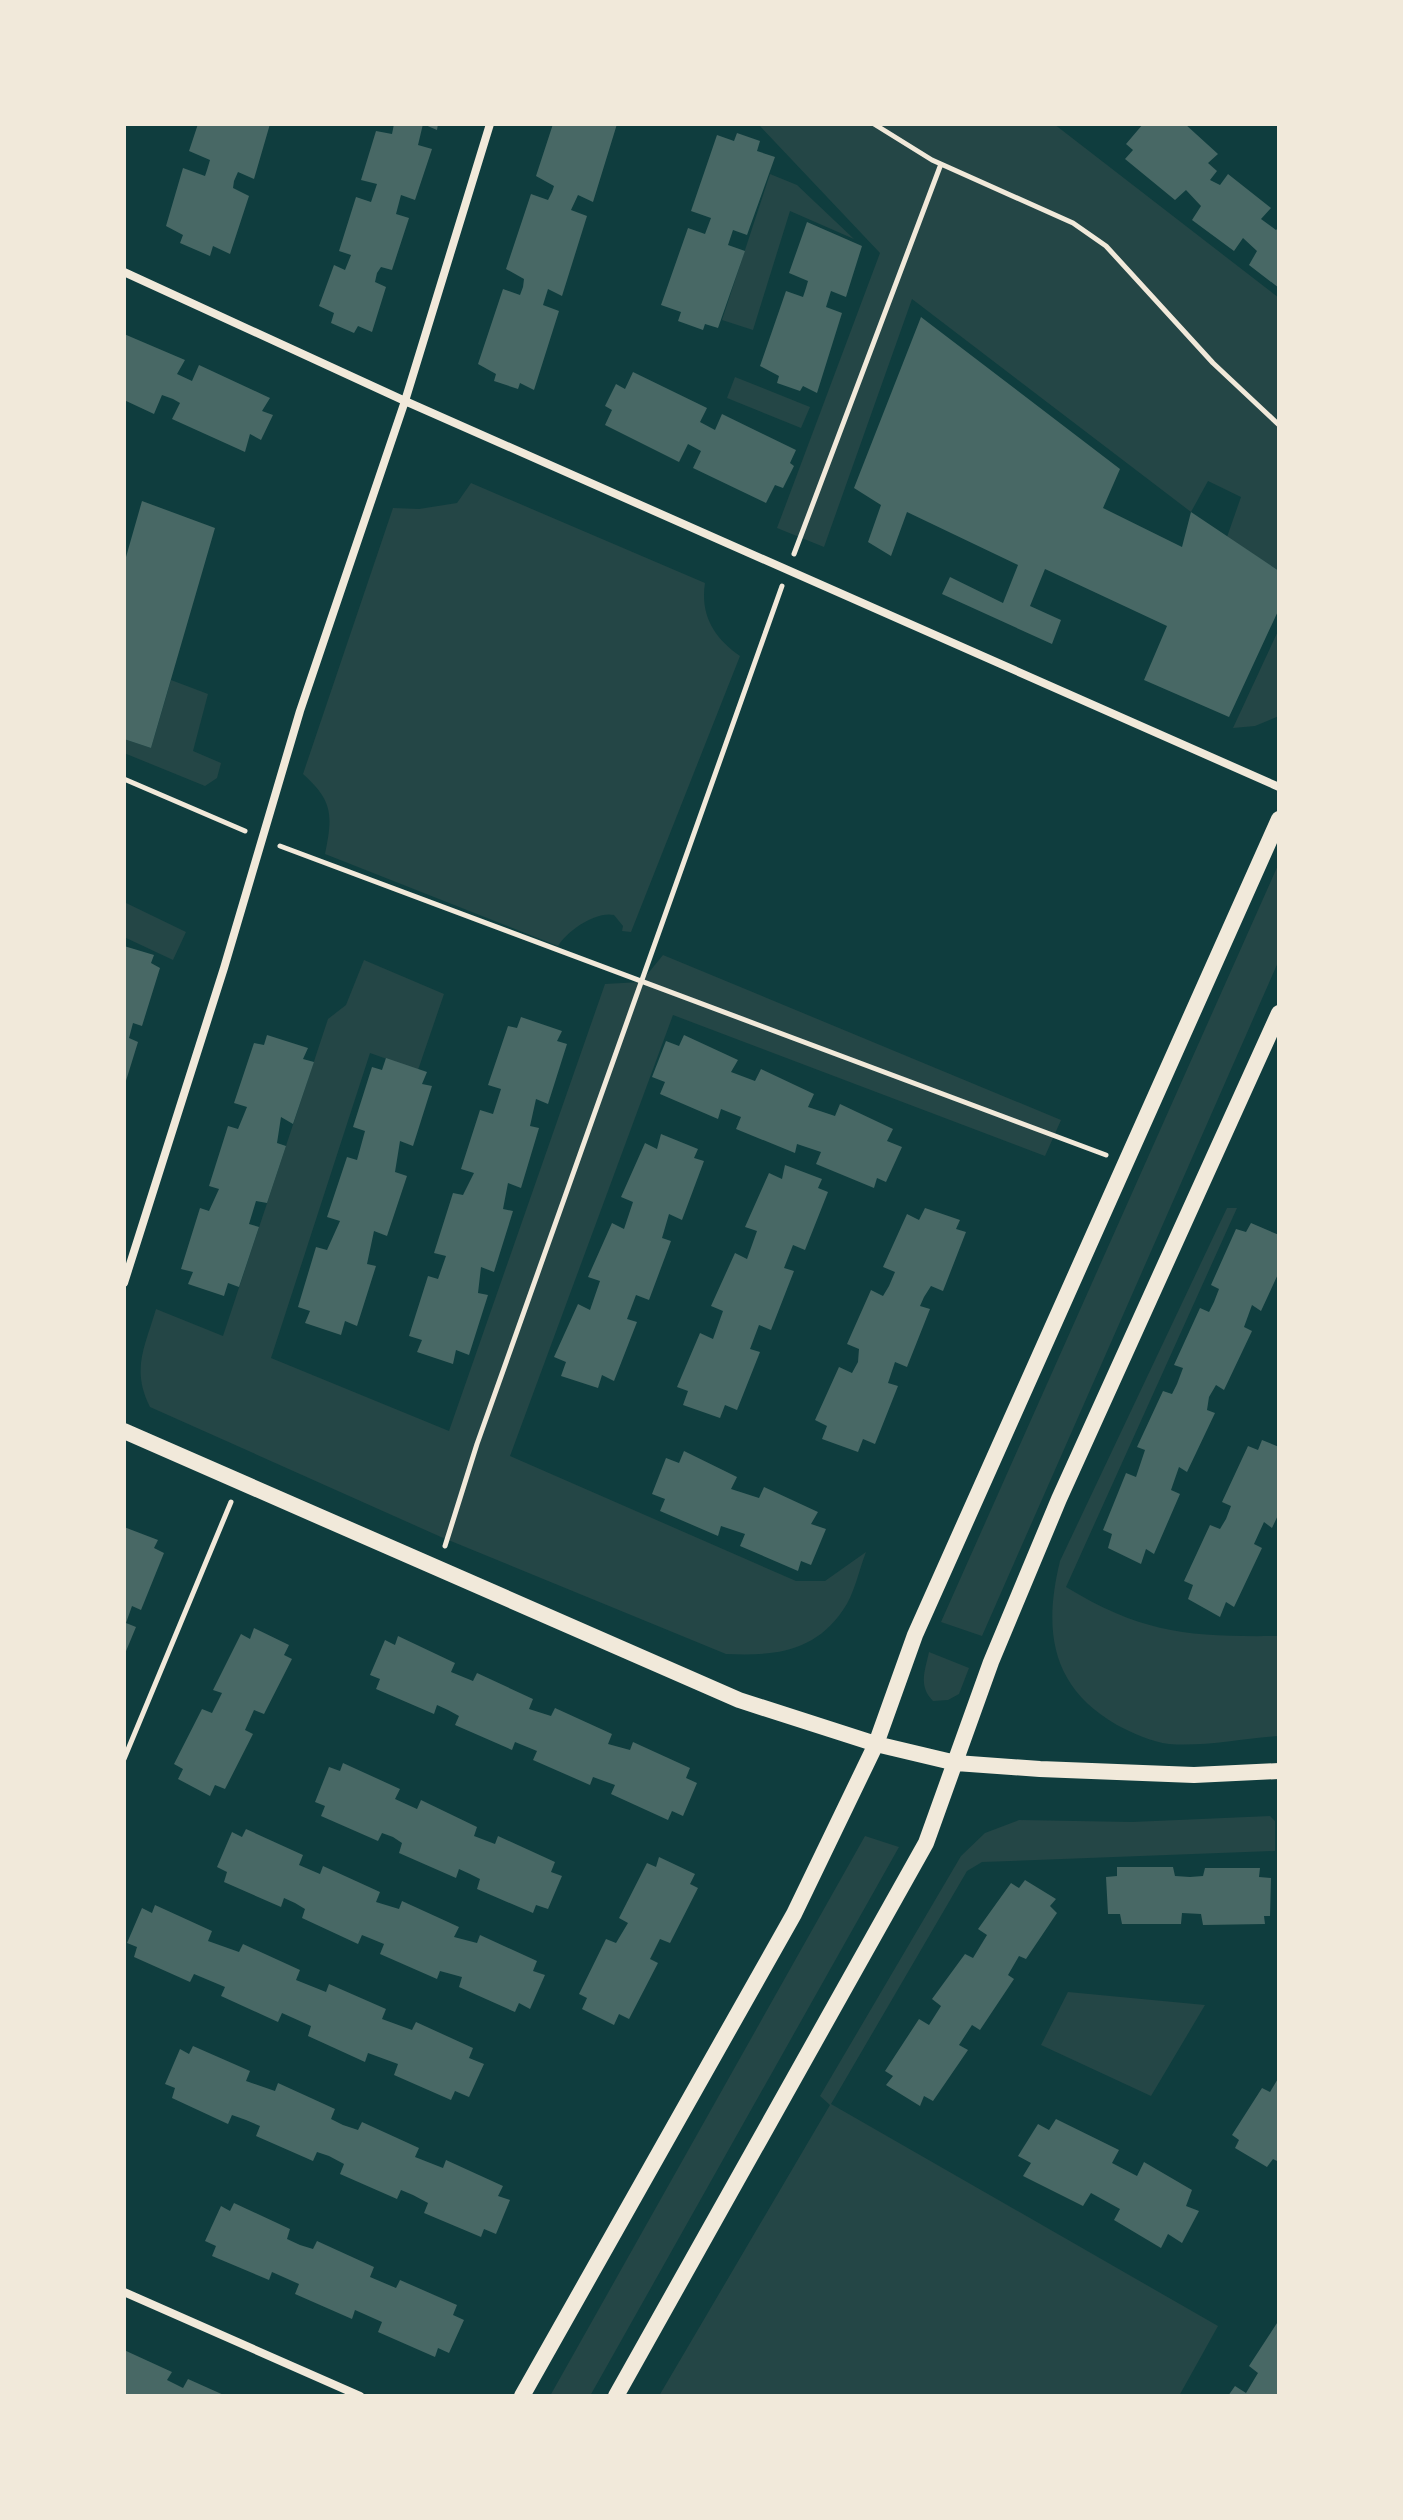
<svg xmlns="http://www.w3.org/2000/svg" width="1403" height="2520" viewBox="0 0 1403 2520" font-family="'Roboto Condensed',sans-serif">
<rect width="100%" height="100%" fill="#0f3d3e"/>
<path fill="#244646" d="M758,124H1054L1279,298V571L1227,537L1241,497L1208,481L1191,512L912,299L824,547L777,528L880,253Z
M770,174L797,185L854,239L790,211L753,330L722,320Z
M735,377L810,407L801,428L727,398Z
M471,483L705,583C700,615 714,638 740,656L631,932L622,931L623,926L614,915C596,911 568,930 558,946L325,854C333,815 333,801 303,774L393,508L419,509L457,503Z
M1279,629V716L1255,726L1233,728Z
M171,680L208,694L193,751L221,763L217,778L205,786L124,753V739L151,748Z
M1279,863V960L982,1636L941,1622Z
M124,902L186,932L173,960L124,937Z
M663,955L1061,1120L1045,1156L673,1015L510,1456L796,1581H825L866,1552C859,1570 854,1595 843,1610C814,1653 772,1656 726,1654L441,1537L150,1407C131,1369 145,1347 156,1309L223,1336L328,1019L346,1005L364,960L444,994L418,1070L370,1053L271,1358L449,1431L605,984L641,982Z
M1227,1208H1237L1066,1587C1143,1634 1191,1637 1279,1636V1736C1244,1738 1204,1747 1169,1744C1152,1742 1132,1733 1117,1725C1051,1687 1043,1631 1060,1561Z
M929,1652L969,1668L959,1694L948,1700L933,1701C918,1686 925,1671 929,1652Z
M1270,1816L1275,1821V1851L982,1862L967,1871L831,2104L1218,2326L1179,2396H659L830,2105L820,2096L961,1856L985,1833L1019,1820L1132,1822Z
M865,1836L899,1847L590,2396H550Z
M1068,1992L1205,2005L1151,2096L1041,2045Z"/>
<path fill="#486865" d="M198,124H270L254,179L238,172L234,181L233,188L249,196L230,254L213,246L210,256L180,243L183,235L166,226L183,168L205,176L207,170L210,160L189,151Z
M394,124H438L437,130L423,124L418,145L432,149L415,200L401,195L396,214L409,218L392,270L381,267L377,273L375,282L386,287L372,332L358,326L354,333L331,323L334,313L319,306L334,265L345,270L351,255L339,251L356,197L371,202L377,184L361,180L376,131L392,134Z
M553,124H617L593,202L578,195L571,210L587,216L562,296L548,289L543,305L559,311L534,390L520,383L518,389L494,381L496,374L478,364L503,289L520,295L523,287L524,279L506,269L531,194L548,200L552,192L554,186L536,176Z
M1143,124H1185L1218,154L1208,163L1217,171L1210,180L1220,185L1228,174L1271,208L1261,219L1276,230L1279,227V288L1249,265L1257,251L1243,238L1234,251L1192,220L1201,206L1186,190L1175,200L1125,159L1133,150L1126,144Z
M737,133L760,141L757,151L775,157L747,235L733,230L728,245L745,251L718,328L705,324L703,330L678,321L681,312L661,305L688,228L705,234L711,218L691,211L717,135L734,141Z
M807,222L862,246L846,297L831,291L826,307L842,313L817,393L803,386L800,391L777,383L779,376L760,366L786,291L803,297L806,288L808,281L789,273Z
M921,317L1120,469L1103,508L1182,547L1191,512L1279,571V609L1229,717L1144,680L1167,626L1045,569L1030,606L1061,620L1052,644L942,594L950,577L1003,603L1018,565L907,512L891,556L868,542L881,505L854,488Z
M124,334L185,360L177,374L192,381L199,365L270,398L262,411L273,415L261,440L250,434L245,452L172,419L180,403L173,399L162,395L154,414L124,400Z
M633,372L707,408L700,422L715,430L722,414L796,450L790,463L794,466L783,488L775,485L766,503L693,468L701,451L688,444L679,462L605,425L612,410L605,406L616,384L625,389Z
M142,501L215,528L151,748L124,739V564Z
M124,946L154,955L151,963L160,968L142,1026L133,1023L129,1038L138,1042L125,1084Z
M521,1017L562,1031L557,1041L567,1044L548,1104L536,1099L530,1126L539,1128L521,1188L508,1183L503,1209L513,1211L494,1272L481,1267L478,1293L488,1295L469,1355L456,1350L453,1364L417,1352L422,1340L409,1336L428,1276L438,1279L446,1256L434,1253L453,1193L463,1195L474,1173L461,1169L480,1110L493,1114L501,1089L488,1085L508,1026L517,1028Z
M267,1035L308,1048L303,1059L314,1062L293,1124L281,1117L277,1143L286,1146L267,1203L256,1201L249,1224L259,1227L239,1287L228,1283L224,1296L188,1284L193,1272L181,1269L200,1208L209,1211L219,1189L209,1186L228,1126L238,1129L247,1107L234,1103L254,1043L264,1045Z
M684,1035L738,1060L731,1072L755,1081L761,1069L814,1094L808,1107L835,1116L840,1104L893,1129L887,1141L902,1147L886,1182L877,1178L874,1188L816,1164L821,1152L797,1144L795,1153L736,1129L741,1117L721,1109L718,1119L660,1094L665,1082L652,1077L666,1041L679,1046Z
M386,1058L427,1072L422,1084L432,1086L413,1146L400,1141L395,1172L407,1176L387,1236L374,1231L367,1264L376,1266L357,1326L345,1321L341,1335L305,1323L310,1311L298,1307L316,1247L327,1250L340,1221L327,1217L347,1157L357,1160L365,1131L353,1127L372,1067L382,1070Z
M661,1134L698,1149L694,1158L704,1161L682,1220L669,1214L662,1238L671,1241L649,1300L636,1295L627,1319L637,1322L614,1381L602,1375L598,1388L561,1376L566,1362L554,1357L578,1304L590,1310L600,1281L588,1277L612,1223L624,1229L633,1202L621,1197L645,1143L657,1149Z
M785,1165L822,1179L818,1188L828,1192L805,1250L793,1245L784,1268L794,1271L771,1330L759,1325L750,1349L760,1352L737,1410L725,1405L720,1418L683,1405L688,1391L677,1387L700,1333L713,1339L723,1311L711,1306L735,1253L747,1259L757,1231L745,1227L769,1173L782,1179Z
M925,1208L960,1220L956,1229L966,1232L943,1291L931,1286L924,1297L920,1306L930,1309L907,1367L895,1362L888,1383L898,1386L875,1444L863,1439L858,1452L822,1439L827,1426L815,1420L839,1367L852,1373L858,1362L859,1349L847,1344L871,1290L883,1296L889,1286L895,1272L883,1267L907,1214L919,1220Z
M1251,1223L1279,1235V1272L1261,1311L1252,1305L1244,1327L1252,1331L1224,1390L1216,1385L1209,1397L1207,1410L1215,1413L1187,1472L1179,1467L1171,1490L1180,1494L1154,1554L1146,1549L1141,1564L1108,1548L1112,1534L1103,1530L1126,1473L1136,1477L1145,1450L1137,1447L1163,1391L1172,1394L1177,1384L1183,1368L1174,1365L1200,1308L1209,1312L1214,1302L1219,1289L1211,1285L1236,1229L1246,1232Z
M1262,1440L1279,1447V1513L1272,1528L1264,1522L1254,1544L1262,1548L1234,1607L1226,1602L1220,1617L1188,1599L1193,1585L1184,1581L1210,1525L1220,1529L1226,1519L1231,1506L1222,1502L1248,1446L1258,1450Z
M684,1451L737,1477L731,1489L759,1498L764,1487L818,1512L811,1524L826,1529L811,1565L801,1561L798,1571L740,1546L745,1534L721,1526L718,1536L660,1511L665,1499L652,1494L666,1458L679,1463Z
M124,1527L158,1540L154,1548L164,1553L141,1610L132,1606L126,1623L136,1627L124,1656Z
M254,1628L289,1645L284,1655L292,1659L264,1714L254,1710L245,1730L253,1734L225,1789L215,1785L210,1796L178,1779L183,1769L174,1764L202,1709L212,1713L222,1693L213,1690L241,1634L250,1639Z
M398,1636L455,1663L451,1672L473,1681L477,1673L533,1699L529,1709L551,1716L555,1708L612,1734L608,1744L630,1750L633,1742L690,1768L686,1778L697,1783L683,1816L672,1811L668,1820L611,1794L615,1785L593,1777L590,1785L533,1760L537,1751L515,1742L512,1750L455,1725L459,1716L448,1710L437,1705L434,1714L376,1689L380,1679L370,1675L385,1640L395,1645Z
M343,1763L400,1789L395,1799L417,1809L421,1800L477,1827L474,1836L495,1844L498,1836L555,1862L551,1872L562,1876L548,1909L536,1905L533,1913L477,1889L480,1879L470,1874L459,1869L456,1878L399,1853L402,1843L393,1837L382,1833L378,1841L321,1816L325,1806L315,1802L329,1767L340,1771Z
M246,1829L303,1855L299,1865L320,1874L323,1866L380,1892L376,1902L399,1909L402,1901L459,1927L454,1937L477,1943L480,1935L537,1961L533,1971L545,1975L530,2009L519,2003L515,2012L459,1987L462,1977L440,1971L437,1979L380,1954L384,1944L362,1935L358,1944L302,1918L305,1909L295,1903L284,1898L281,1907L224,1882L227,1872L217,1867L232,1832L242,1837Z
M659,1857L695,1874L690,1884L698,1888L670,1943L660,1939L650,1959L658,1963L629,2019L619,2014L614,2025L582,2009L587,1998L579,1994L606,1939L616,1943L628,1923L619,1918L647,1863L656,1867Z
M1117,1867H1173L1175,1876L1190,1877L1203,1876L1205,1868H1260L1259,1877L1271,1878L1270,1916H1264L1265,1924L1203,1925L1201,1914L1182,1913L1181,1924H1122L1120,1914H1108L1106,1877L1117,1876Z
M1025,1880L1056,1899L1050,1906L1057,1913L1026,1959L1019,1956L1008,1975L1014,1979L980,2030L972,2025L959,2045L968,2050L933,2101L924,2096L920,2106L886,2085L893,2076L885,2071L919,2019L929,2025L941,2006L932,1999L965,1954L973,1958L987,1935L978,1929L1011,1883L1019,1888Z
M155,1905L212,1931L208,1941L239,1952L243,1944L300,1970L296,1980L326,1992L329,1984L386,2009L382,2019L412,2030L416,2022L473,2048L469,2058L484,2064L469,2097L455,2091L451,2100L394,2075L398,2064L368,2053L365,2062L308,2036L311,2026L282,2013L278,2022L221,1996L225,1987L194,1974L190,1982L134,1957L137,1947L127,1943L142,1908L152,1913Z
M193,2046L250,2071L246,2081L275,2091L278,2083L335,2109L331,2119L343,2125L358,2130L362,2122L419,2148L415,2157L443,2168L446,2160L503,2186L498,2196L510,2200L496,2234L484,2229L481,2237L424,2213L428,2203L413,2195L401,2190L397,2199L340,2174L344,2164L329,2156L317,2152L313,2161L256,2136L260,2126L246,2120L232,2115L228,2124L172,2098L175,2088L165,2084L180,2049L189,2054Z
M1279,2077V2162L1273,2159L1267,2167L1235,2148L1239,2140L1232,2135L1262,2088L1270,2092Z
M1056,2119L1119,2150L1112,2163L1137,2176L1144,2162L1192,2190L1186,2206L1199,2211L1182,2243L1168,2234L1161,2248L1114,2220L1120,2209L1091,2193L1083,2206L1023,2176L1031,2163L1018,2156L1038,2124L1049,2130Z
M234,2203L290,2229L287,2239L300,2245L313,2249L317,2241L374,2267L370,2277L396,2288L400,2280L457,2305L453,2315L464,2320L449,2353L438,2348L435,2357L378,2332L382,2322L355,2310L352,2319L295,2294L299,2284L272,2272L269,2280L212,2256L216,2246L205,2241L221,2206L230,2211Z
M1279,2320V2396H1228L1235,2386L1246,2393L1258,2373L1249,2366Z
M124,2350L172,2372L167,2380L183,2388L188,2379L226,2396H124Z"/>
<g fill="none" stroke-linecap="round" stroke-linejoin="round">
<path stroke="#f1e9da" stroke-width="5" d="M874,124L932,160L1073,223L1106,246L1213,363L1279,425
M794,554L941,164
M124,779L245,831
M280,846L1106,1155
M445,1546L477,1444L782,586
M124,1759L231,1502"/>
<path stroke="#f1e9da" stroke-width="8" d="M124,272L405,401L1279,787
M124,1283L224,968L300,711L405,401L490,124
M124,2292L360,2396"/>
<path stroke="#f1e9da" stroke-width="16" d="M124,1431L739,1700L876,1744L956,1763L1040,1769L1194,1775L1279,1771
M522,2396L794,1914L876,1744L915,1635L1279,819
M616,2396L926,1843L991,1662L1059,1499L1279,1013"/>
</g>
<rect width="1403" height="2520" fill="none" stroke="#f1e9da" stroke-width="252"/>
</svg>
